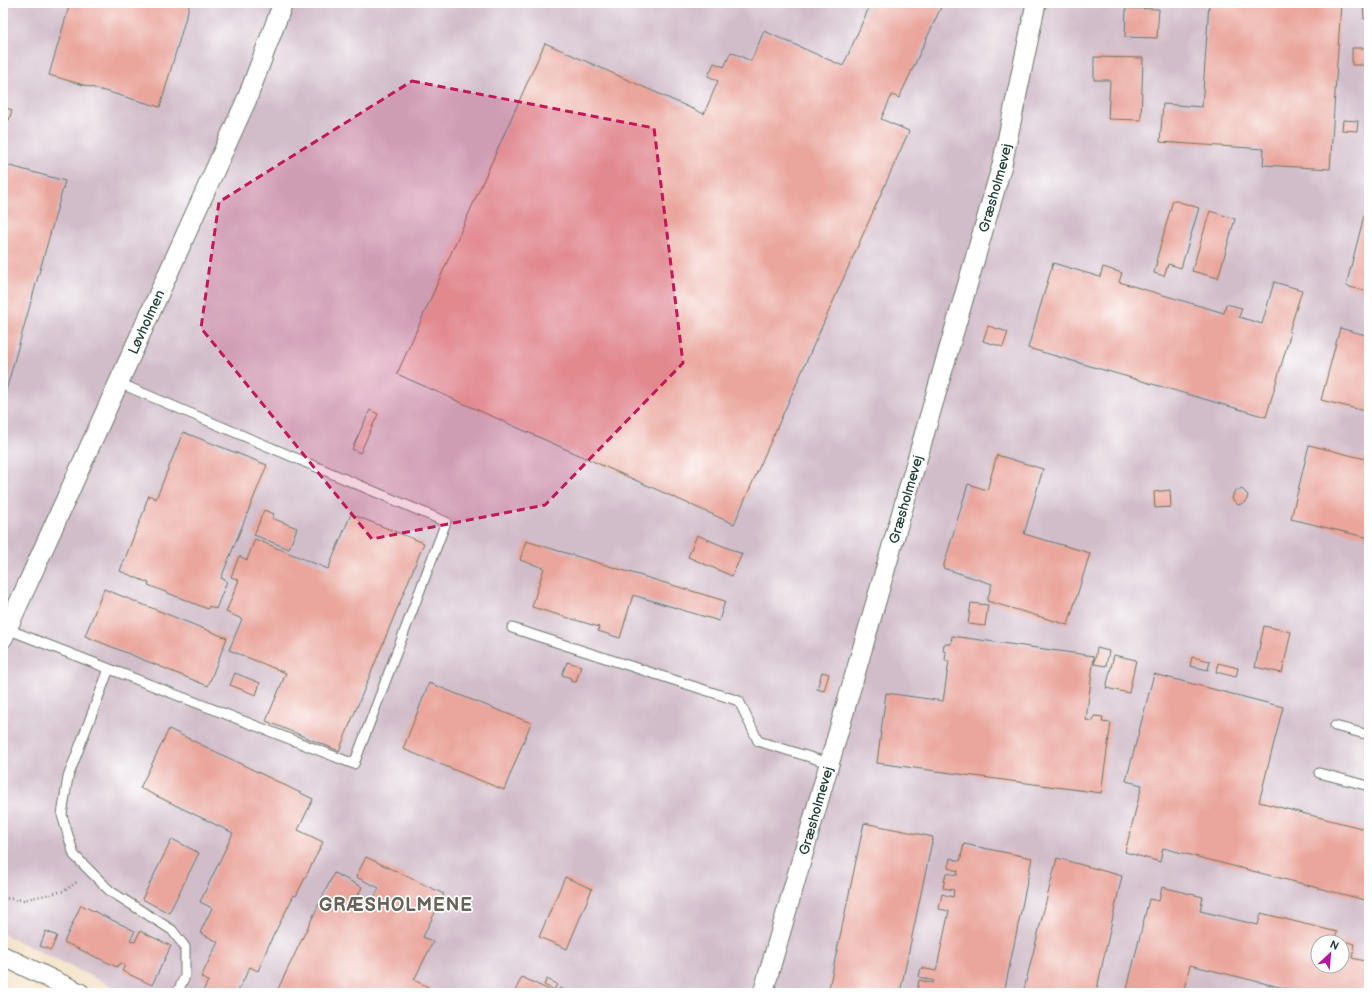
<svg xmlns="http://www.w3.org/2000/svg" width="1372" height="996" viewBox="0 0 1372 996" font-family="'Balsamiq Sans',sans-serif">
<rect width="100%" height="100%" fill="#fff"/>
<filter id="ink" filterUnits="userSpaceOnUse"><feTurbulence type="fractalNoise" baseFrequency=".025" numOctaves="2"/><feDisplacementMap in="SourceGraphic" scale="8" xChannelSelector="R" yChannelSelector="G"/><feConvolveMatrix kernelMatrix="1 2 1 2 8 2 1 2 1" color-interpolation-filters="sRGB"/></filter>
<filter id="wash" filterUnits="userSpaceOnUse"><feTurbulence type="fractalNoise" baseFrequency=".012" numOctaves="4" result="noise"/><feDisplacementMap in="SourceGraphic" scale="16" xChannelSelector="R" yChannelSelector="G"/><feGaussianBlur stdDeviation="0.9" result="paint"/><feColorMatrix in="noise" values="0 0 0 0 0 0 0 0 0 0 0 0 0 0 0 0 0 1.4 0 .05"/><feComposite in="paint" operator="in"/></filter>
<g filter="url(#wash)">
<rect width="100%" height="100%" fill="#f4e0c4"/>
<path fill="#d1bdca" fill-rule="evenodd" d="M3,3H1369V993H126L3,934ZM1318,942H1342V966H1318Z"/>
<g id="blocks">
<path fill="#eaa69c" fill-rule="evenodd" d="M70,3H190L160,107L49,75Z
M871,3H943L899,98L892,95L881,119L909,131L734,524L397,374L545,43L704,114L718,81L708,76L714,63L724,67L731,52L751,61L764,31L843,66Z
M1209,3H1341L1330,169L1263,165L1264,149L1160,142L1163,104L1202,107Z
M1363,3H1369V19H1364Z
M1126,8L1159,9L1157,38L1125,37Z
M1352,48H1369V65H1352Z
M1094,57L1143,58L1141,120L1108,119L1110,80H1094Z
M3,107L12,110L9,120L3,118Z
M1343,120L1358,121L1357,131L1342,130Z
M3,164L65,181L3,401Z
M1173,200L1199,208L1181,268L1168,264L1164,276L1154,273L1157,261H1156Z
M1210,211L1235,219L1218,278L1192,271Z
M1365,212L1369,213V292L1346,286Z
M1053,263L1100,277L1103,267L1122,273L1119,282L1224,313L1226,304L1242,308L1239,317L1262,324L1274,282L1302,290L1289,332H1291L1266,417L1028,348Z
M988,326L1008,332L1003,347L983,341Z
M1340,328L1369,336V412L1321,400Z
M370,410L378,414L360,453L352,449Z
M183,432L267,465L221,578L227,581L216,609L209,606L208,609L148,585L149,583L120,571L145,508H144L149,495L156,499Z
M1309,445L1369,460V538L1291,519Z
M997,455L1043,469L1024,534L1090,553L1068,625L987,601L992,584L943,568L968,484L987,490Z
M1242,489L1248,495L1246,502L1238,505L1232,499L1234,492Z
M1170,490L1171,507L1155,508L1154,492Z
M264,510L274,514L272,518L297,528L289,549L254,535Z
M351,514L424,543L339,751L266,721L286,673L229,650L242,619L226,612L239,580L231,577L239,556L247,560L255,539L328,569Z
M697,535L742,554L732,576L688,557Z
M526,541L725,601L719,621L633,595L620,638L598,631L599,627L532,607L544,568L520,560Z
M104,589L227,638L208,686L85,636Z
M971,603L988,605L985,626L968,624Z
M1264,626L1291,632L1282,673L1255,667Z
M952,636L1094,656L1086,720L1093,721L1094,716L1103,717L1102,722L1111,723L1101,793L877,763L886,693L943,701L949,661H945L946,652L943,651L944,644H951Z
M1097,648L1109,651L1106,666L1094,664Z
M1114,655L1136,660L1129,693L1106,688Z
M1192,657L1210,661L1208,670L1190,666Z
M567,662L581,666L576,682L570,681L571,678L562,675Z
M1218,663L1238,668L1236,677L1216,672Z
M822,672L829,674L824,691L817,689Z
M235,673L260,683L256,695L230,685Z
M1154,674L1283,707L1259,802L1369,830V885L1365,900L1163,848L1160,862L1125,852L1142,785L1126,781Z
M429,683L531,723L504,790L403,749Z
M169,729L313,799L298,830L323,842L296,896L294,895L270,942L258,971L250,967L237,993H202L208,981L201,977L218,942L200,933L212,908L200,902L233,833L140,788Z
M864,823L933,837L900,993H828Z
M172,839L199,853L169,913L142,899Z
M964,844L1032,858L1004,993H927L917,991L919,980L933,983L934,981L919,977L921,968L936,971L949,911L939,909L942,894L953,897L954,890L943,888L946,873L957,875L958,871L948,868L950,858L960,861Z
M366,857L444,894L423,937L433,942L414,980L440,993H276L334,873L362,887L354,904L368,910L379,888L356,877Z
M1057,858L1122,876L1096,993H1023Z
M565,877L592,889L567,949L539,937Z
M1162,887L1203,897L1200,911L1258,925L1261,913L1337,932L1335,939L1355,944L1352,958L1369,962V993H1304L1190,965L1183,993H1126L1149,899L1159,901ZM1318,942H1342V966H1318Z
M81,905L135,931L130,940L135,942L140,931L171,946L152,985L122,971L125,965L120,963L117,967L64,942Z
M46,931L57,936L51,950L40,946Z
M522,977L555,993H514Z
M547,979L557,984L554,990L544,985Z
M560,988L567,991V993H557Z"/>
</g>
</g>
<g filter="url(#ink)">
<use href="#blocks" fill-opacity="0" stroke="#6a7666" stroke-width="1"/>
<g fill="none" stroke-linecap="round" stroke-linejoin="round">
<defs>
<path id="service" d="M512,628L739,701L758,741L829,763
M7,629L354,764L446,522L119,383
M109,669L68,777L62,815L74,855L110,891L172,930L185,947V976L177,993
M1335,726L1369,735
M1319,773L1369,786"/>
<g id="minor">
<path id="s1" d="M3,638L247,99L283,3"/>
<path d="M3,956L80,993"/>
<path id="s2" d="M763,993L1002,165L1036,3"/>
</g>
</defs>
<use href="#service" stroke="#6a7666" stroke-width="11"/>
<use href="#minor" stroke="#6a7666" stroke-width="21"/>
<path stroke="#6a7666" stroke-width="2.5" stroke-dasharray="1 3" stroke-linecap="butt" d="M3,898L23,900L64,891L78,881"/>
<use href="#service" stroke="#fff" stroke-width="9"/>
<use href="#minor" stroke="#fff" stroke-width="19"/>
</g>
</g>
<path fill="#c2185b" fill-opacity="0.2" stroke="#c2185b" stroke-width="3" stroke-dasharray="8 5" stroke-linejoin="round" d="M412,81L654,128L683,363L545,505L372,539L201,328L219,202Z"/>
<g text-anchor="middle" stroke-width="3.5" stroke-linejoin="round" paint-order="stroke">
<g font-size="14" fill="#1f3d34" stroke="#fff">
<text dy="5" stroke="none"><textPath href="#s2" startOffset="838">Græsholmevej</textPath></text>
<text dy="5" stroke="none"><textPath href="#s1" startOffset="347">Løvholmen</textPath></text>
<text dy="5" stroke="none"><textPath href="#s2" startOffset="514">Græsholmevej</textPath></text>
<text dy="5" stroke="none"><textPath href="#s2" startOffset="190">Græsholmevej</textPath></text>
</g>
<g font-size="18" font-weight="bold" letter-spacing="1" fill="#666258" stroke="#fff">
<text x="396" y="911">GRÆSHOLMENE</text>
</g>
</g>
<rect width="1372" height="996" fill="none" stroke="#fff" stroke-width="16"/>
<g transform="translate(1330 954) rotate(26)"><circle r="19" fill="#ffffff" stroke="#a5b1ae"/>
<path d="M0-3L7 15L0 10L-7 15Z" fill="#b5179e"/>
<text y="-6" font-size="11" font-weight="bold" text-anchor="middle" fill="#1f3d34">N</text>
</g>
</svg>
